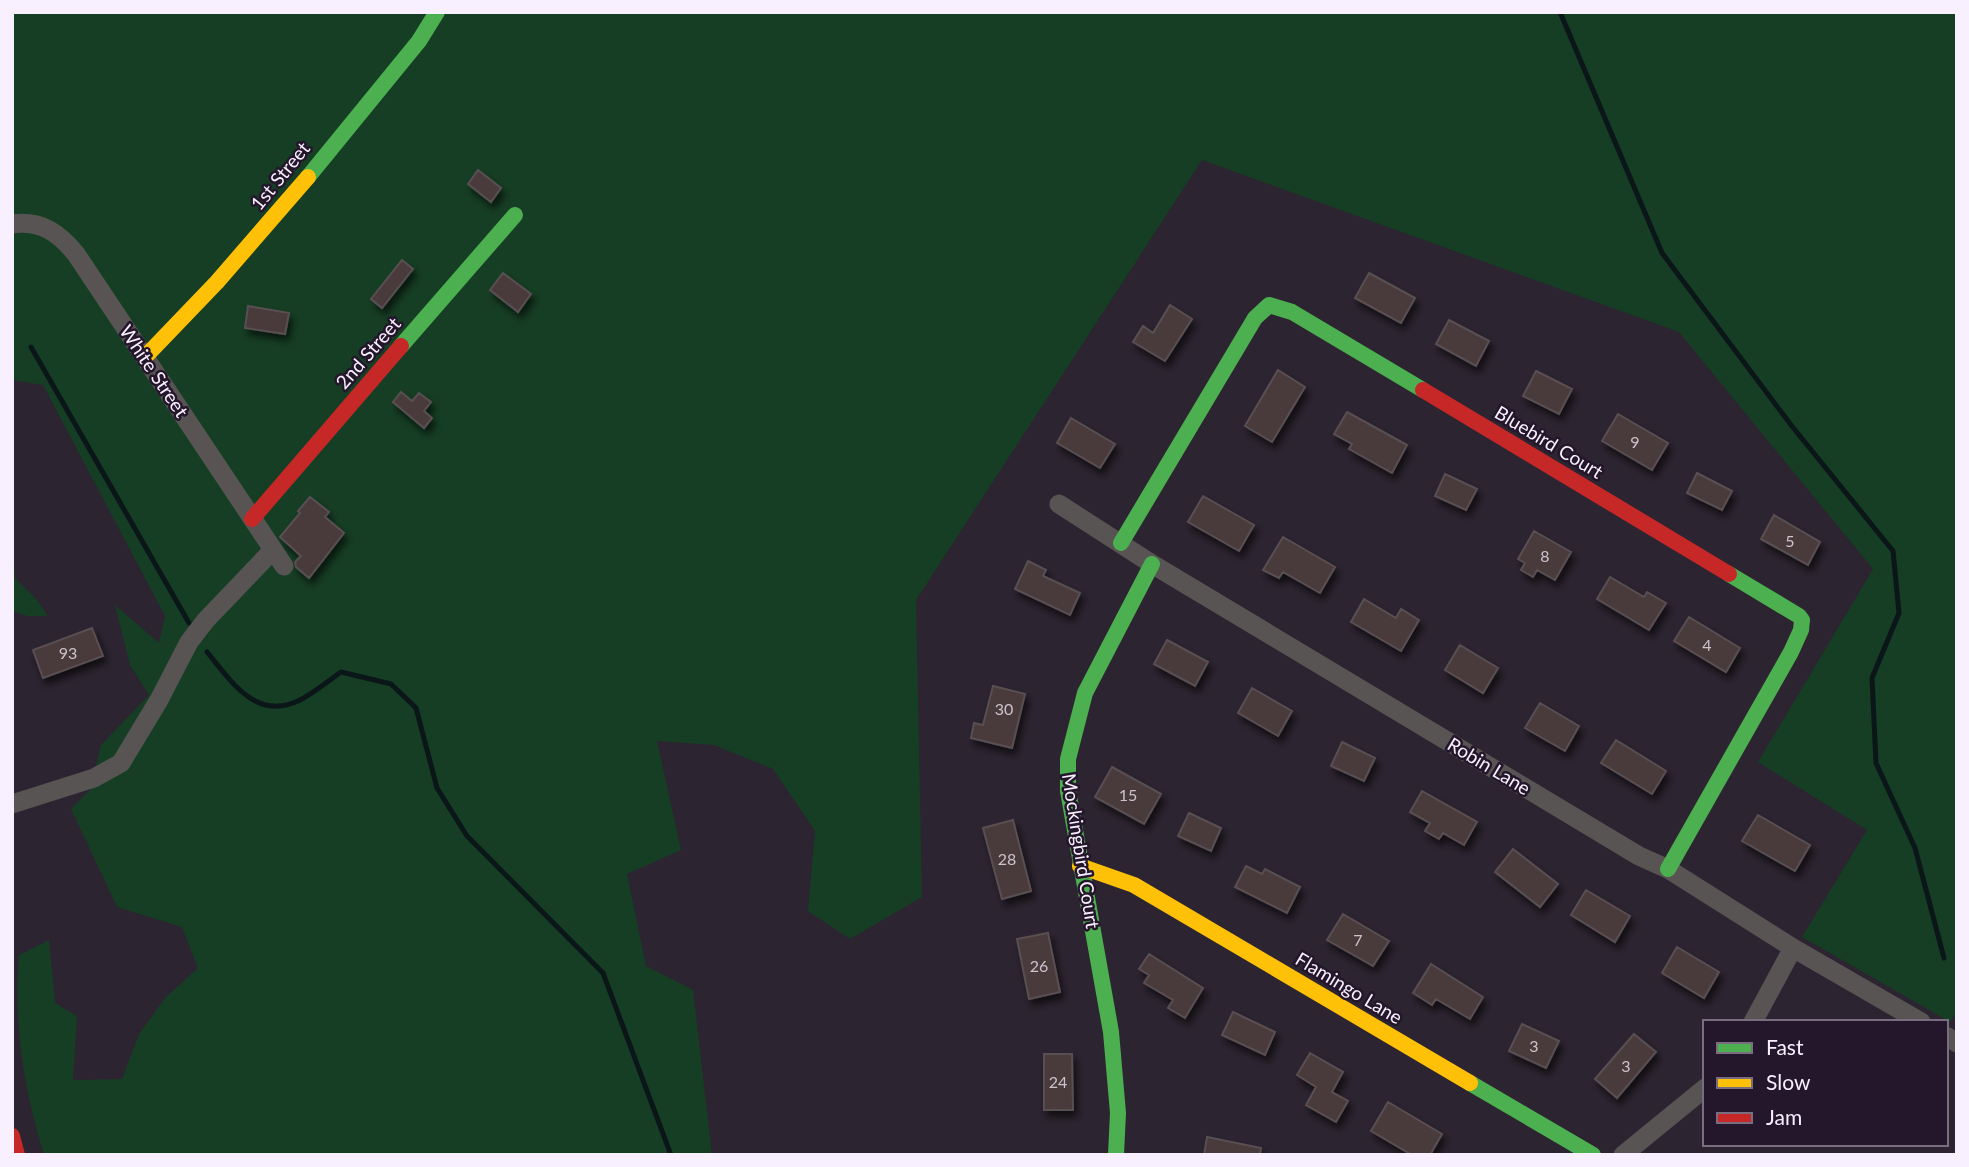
<svg xmlns="http://www.w3.org/2000/svg" width="1969" height="1167" viewBox="0 0 1969 1167" font-family="Lato,sans-serif">
<defs>
<filter id="shadow"><feDropShadow dx="3.5" dy="6" stdDeviation="3.5" flood-color="#0009"/></filter>
</defs>
<rect width="100%" height="100%" fill="#2c2430"/>
<path fill="#163e24" d="M12,12H1957V1011L1950,1022L1802,937L1867,830L1758,762L1873,569L1679,332L1202,160L916,600L922,897L850,939L808,911L815,831L773,769L714,745L657,741L681,850L627,874L646,966L693,990L712,1155H44C24,1090 13,1024 19,955L49,940L55,1003L77,1016L73,1080L122,1079L139,1034L166,997L198,968L182,927L117,907L71,809L90,790L101,745L149,695L130,665L115,605L159,643L165,616L43,385L12,380Z
M12,512L15,578L37,600L48,616H27L12,611Z"/>
<g fill="none" stroke-linecap="round" stroke-linejoin="round">
<path stroke="#0b1619" stroke-width="5" d="M1560,12L1662,253L1791,425L1893,551L1899,613L1872,678L1876,763L1915,848L1944,958
M31,347L189,623
M207,652C231,681 256,722 300,700C314,693 328,681 341,672L391,684L416,708L437,788L467,836L603,973L671,1155"/>
</g>
<path fill="#4a3a3b" stroke="#594f53" stroke-width="2" filter="url(#shadow)" d="M478,170L501,188L491,202L468,184Z
M402,260L413,269L382,308L371,299Z
M503,273L531,294L518,312L490,290Z
M1369,273L1415,298L1401,323L1355,298Z
M1170,305L1192,319L1165,361L1133,342L1143,326L1153,333Z
M248,306L289,313L285,334L245,328Z
M1449,320L1489,341L1476,366L1436,344Z
M1278,370L1305,387L1272,442L1245,426Z
M1536,371L1572,389L1559,414L1523,396Z
M401,392L412,401L419,393L431,402L424,411L432,418L424,428L393,402Z
M1347,412L1407,445L1392,473L1349,449L1352,444L1334,434Z
M1618,414L1668,443L1652,470L1602,441Z
M1071,418L1115,444L1100,468L1057,443Z
M1697,473L1732,491L1722,510L1687,493Z
M1445,474L1477,489L1466,510L1435,496Z
M1203,496L1254,525L1239,551L1188,522Z
M310,497L329,512L325,517L344,533L309,578L296,567L295,562L301,556L280,537L300,513L298,511Z
M1774,515L1820,542L1808,565L1761,539Z
M1534,531L1571,552L1555,580L1537,570L1533,577L1521,570L1525,563L1518,559Z
M1283,537L1335,567L1320,593L1283,572L1279,578L1263,570Z
M1028,561L1046,570L1043,576L1080,593L1070,615L1015,589Z
M1610,577L1644,597L1647,592L1666,603L1649,630L1597,599Z
M1364,599L1396,618L1401,609L1419,620L1401,651L1351,622Z
M1689,617L1740,648L1726,672L1674,641Z
M92,628L103,656L43,678L33,650Z
M1167,640L1208,662L1195,686L1154,664Z
M1460,645L1498,668L1483,693L1445,670Z
M993,686L1025,694L1012,748L971,738L974,723L983,725Z
M1252,688L1292,711L1278,736L1238,713Z
M1540,703L1579,726L1565,751L1525,728Z
M1616,740L1666,771L1652,794L1601,763Z
M1342,742L1375,758L1364,781L1331,766Z
M1112,767L1161,794L1144,824L1095,797Z
M1422,791L1477,822L1464,845L1443,833L1439,839L1425,831L1430,823L1410,812Z
M1189,813L1221,828L1211,851L1178,836Z
M1758,815L1810,845L1795,871L1742,841Z
M1013,820L1031,891L1002,899L983,828Z
M1513,849L1558,884L1540,907L1495,872Z
M1246,866L1262,874L1265,869L1300,887L1287,913L1235,887Z
M1586,890L1630,916L1615,942L1571,915Z
M1343,914L1389,941L1373,966L1327,940Z
M1048,933L1060,992L1029,999L1017,939Z
M1677,947L1719,972L1704,998L1662,973Z
M1149,954L1203,988L1185,1018L1168,1008L1173,1000L1144,983L1149,975L1139,969Z
M1431,964L1483,997L1470,1019L1436,999L1432,1005L1413,993Z
M1233,1012L1275,1032L1265,1055L1222,1035Z
M1522,1024L1559,1041L1546,1068L1509,1051Z
M1634,1034L1656,1052L1617,1098L1595,1079Z
M1310,1053L1343,1072L1332,1092L1348,1101L1336,1122L1306,1105L1316,1087L1297,1075Z
M1044,1054H1072L1073,1110H1044Z
M1388,1102L1442,1134L1430,1155H1412L1371,1131Z
M1207,1137L1261,1148L1260,1155H1204Z"/>
<g fill="none" stroke-linecap="round" stroke-linejoin="round">
<path stroke="#585453" stroke-width="19" d="M12,224C41,220 59,233 76,254L284,566
M1059,504L1152,564L1639,856L1668,869L1793,948L1921,1022
M12,804L94,778L121,763L159,700L189,642L206,620L273,550
M1753,1022L1793,948
M1946,1036L1957,1043
M1623,1155L1705,1088"/>
<path stroke="#4caf50" stroke-width="16" d="M308,177L419,41L437,12
M401,346L515,215
M1121,543L1255,318L1269,305L1292,312L1423,390
M1668,869L1791,652L1801,630L1802,620L1799,616L1729,574
M1470,1083L1593,1155
M1116,1155L1118,1113L1111,1032L1068,791V759L1085,693L1152,564"/>
<path stroke="#ffc107" stroke-width="16" d="M145,357L217,282L308,177
M1080,866L1134,885L1470,1083"/>
<path stroke="#c62828" stroke-width="16" d="M1423,390L1729,574
M252,519L401,346
M12,1136L17,1155"/>
</g>
<g text-anchor="middle" stroke-width="5" stroke-linejoin="round" paint-order="stroke">
<g font-size="16" fill="#cdc2ce">
<text x="1635" y="448">9</text>
<text x="1790" y="547">5</text>
<text x="1545" y="562">8</text>
<text x="1707" y="651">4</text>
<text x="68" y="659">93</text>
<text x="1004" y="715">30</text>
<text x="1128" y="801">15</text>
<text x="1007" y="865">28</text>
<text x="1358" y="946">7</text>
<text x="1039" y="972">26</text>
<text x="1534" y="1052">3</text>
<text x="1626" y="1072">3</text>
<text x="1058" y="1088">24</text>
</g>
<g font-size="19" fill="#f9f0ff" stroke="#24162b">
<text transform="translate(280 176) rotate(-51)" y="7">1st Street</text>
<text transform="translate(368 353) rotate(-49)" y="7">2nd Street</text>
<text transform="translate(154 371) rotate(56)" y="7">White Street</text>
<text transform="translate(1549 442) rotate(31)" y="7">Bluebird Court</text>
<text transform="translate(1489 766) rotate(31)" y="7">Robin Lane</text>
<text transform="translate(1081 851) rotate(81)" y="7">Mockingbird Court</text>
<text transform="translate(1349 988) rotate(31)" y="7">Flamingo Lane</text>
</g>
</g>
<rect width="1969" height="1167" fill="none" stroke="#f9f0ff" stroke-width="28"/>
<rect x="1703" y="1020" width="245" height="126" fill="#24162b" stroke="#796d80" stroke-width="2"/>
<rect x="1717" y="1043" width="35" height="10" fill="#4caf50" stroke="#796d80" stroke-width="2"/>
<text x="1766" y="1055" font-size="21" fill="#f9f0ff">Fast</text>
<rect x="1717" y="1078" width="35" height="10" fill="#ffc107" stroke="#796d80" stroke-width="2"/>
<text x="1766" y="1090" font-size="21" fill="#f9f0ff">Slow</text>
<rect x="1717" y="1113" width="35" height="10" fill="#c62828" stroke="#796d80" stroke-width="2"/>
<text x="1766" y="1125" font-size="21" fill="#f9f0ff">Jam</text>
</svg>
